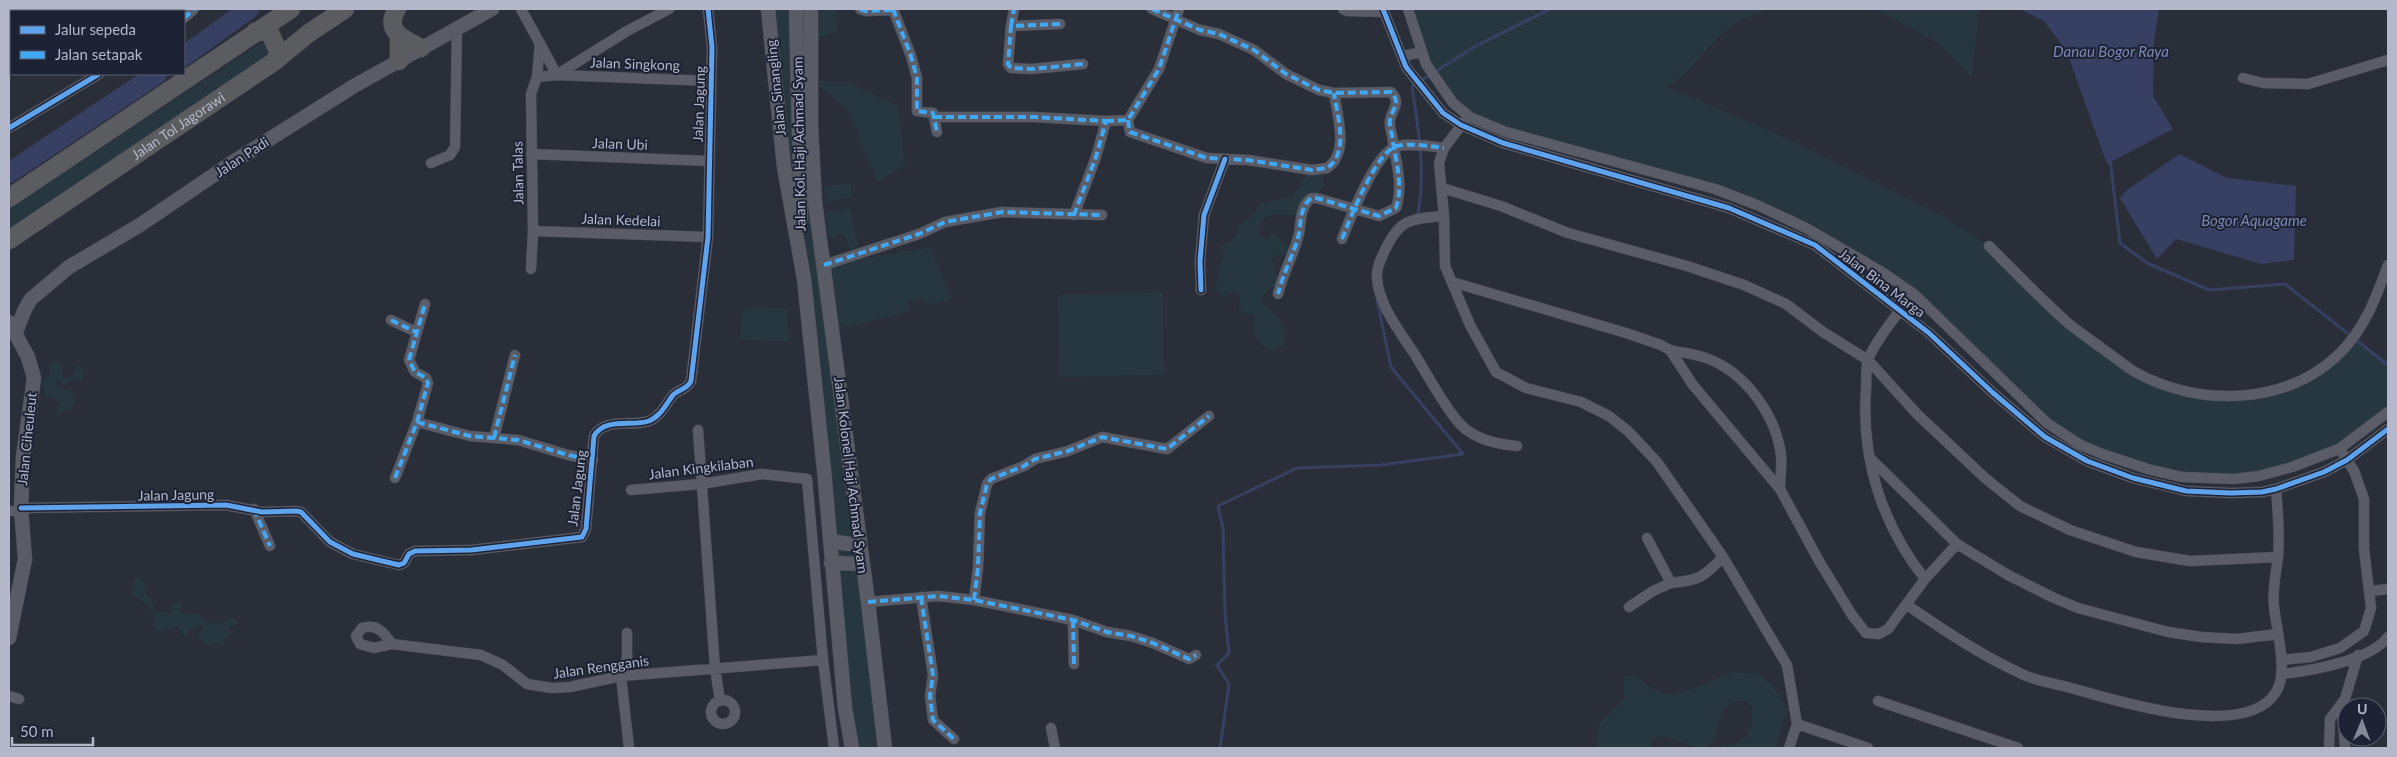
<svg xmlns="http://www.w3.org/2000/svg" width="2397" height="757" viewBox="0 0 2397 757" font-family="Lato,sans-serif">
<rect width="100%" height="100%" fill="#2a2e39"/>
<path fill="#27373f" d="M768,9H796L799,165L793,170L785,168L815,202L824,265L931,247L952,299L932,305L922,298L909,300V312L832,330L885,748H852L845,708L808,315L784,167Z
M811,9H836L837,32L811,39Z
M1407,9H1767C1756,14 1743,19 1732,26C1708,43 1693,71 1668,87L1788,139L1944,217L1989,246L2069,324L2135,372L2178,391L2232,396L2297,382L2353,337L2388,365V412L2339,449L2259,476L2204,479L2102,454L2047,423L1914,294L1757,205L1470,117L1426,64Z
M1875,9H1979L1972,77L1936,42Z
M263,42L267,45L270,56L9,230V209Z
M811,80L847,82L898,106L905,165L877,182L848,110Z
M1323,171L1324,186L1299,216C1286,216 1263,208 1260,228C1259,234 1263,239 1268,241L1271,235C1281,235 1279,240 1284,245L1292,246L1290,255H1279L1272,258L1279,284C1270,287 1263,293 1261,303C1275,310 1289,329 1283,345C1273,355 1258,346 1255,334C1253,328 1255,320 1256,314L1242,313L1239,308L1240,295L1235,291L1226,296L1219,295L1216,290L1217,271L1224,257L1222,246L1236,237L1239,225L1252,216L1261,203C1272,201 1280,198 1292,198L1307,174Z
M851,183V198L825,202L824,186Z
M850,208L859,249L850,250L844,234L829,237L825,213Z
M1163,293L1164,375L1059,377L1058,295Z
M743,307L786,309L789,342L740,339Z
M56,363L62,365L64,378L71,377L77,366L82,367L84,372L82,380L71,381L63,385L59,381L56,383L58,389L71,391L75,401L70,410L63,411L59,415L55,413L59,409L60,403L55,401L54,398L47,397L44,391V379L50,375V365Z
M136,576L144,582L147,598L152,599L154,614L159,612L171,613L174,610L172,605L177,602L182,604L179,610L183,613L201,615L202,619L213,624L216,622L221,624L229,618L237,620L238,623L230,627L231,635L226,638L225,644L220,645L216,643L208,645L199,639V634L203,629L198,625L192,627L186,636L180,632L177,626L153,632C152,626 153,622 153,616C153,604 138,601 132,593Z
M1733,672L1758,674L1770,683L1788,710L1775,748H1721L1723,745L1736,744L1748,736L1752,722V707L1746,701C1709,700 1725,738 1706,748C1688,748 1674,735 1656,737L1652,742L1651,748H1597C1597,713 1604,722 1624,699L1623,677C1643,671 1649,693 1667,695C1680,697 1717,677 1733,672Z"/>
<path fill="#374062" d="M2020,9H2159L2154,40L2153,96L2173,129L2107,164L2066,50L2044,21Z
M2180,154L2227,178L2296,186L2294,260L2261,264L2176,239L2157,259L2120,198L2127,190Z"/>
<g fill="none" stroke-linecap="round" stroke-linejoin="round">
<path stroke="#374062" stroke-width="3" d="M2110,158L2120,243L2147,263L2209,290L2285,284L2388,365
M1415,215L1418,213C1426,172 1418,128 1412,86L1476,46L1550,9
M1220,748L1229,684L1217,665L1229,653L1225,614L1223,528L1218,506L1297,468L1381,465L1463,454L1391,367L1377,300"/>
<path stroke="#374062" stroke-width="20" d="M184,56L249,9
M9,173L157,74"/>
<defs>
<path id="street" d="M521,9L557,75
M860,9L866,11L893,10
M893,9L911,56L917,78V111L933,113L937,132
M1152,9L1200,30L1219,34L1254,50L1286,74L1319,90L1334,93L1391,92C1402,104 1392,108 1390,120C1389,124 1391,131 1392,135C1395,160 1404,183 1396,208L1379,216L1320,199C1316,198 1312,197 1309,200C1300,209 1301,222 1299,234C1294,254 1283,273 1278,294
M1343,9L1347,11L1384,12
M1383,9L1406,67L1443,113L1461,125L1503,143L1729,208L1815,245L1929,333L1992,392L2045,437L2087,461L2133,478L2186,491L2231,493L2262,492L2276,489L2324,472L2347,460L2388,429
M1408,9L1426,64L1453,103L1470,117L1506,132L1715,189L1757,205L1806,228L1882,272L1914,294L2047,423L2079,444L2102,454L2151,470L2182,477L2234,479L2259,476L2292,467L2339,449L2388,412
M184,18L194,9
M1060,24L1011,26L1008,64L1011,68L1032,69L1083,64
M1011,26L1014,9
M1402,56L1422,52
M558,74L627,31L669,9
M537,77L540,43
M2243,78L2263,83L2308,84L2388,60
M934,117H1033L1106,121L1096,157L1074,215
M1128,120L1130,132L1207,158L1248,160L1312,170L1327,168C1350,153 1337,115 1334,93
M1106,121L1128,120L1159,69L1179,9
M1464,122L1444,148L1439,163L1444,216L1445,266L1470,325L1496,372L1526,388L1581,402L1609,416L1628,431L1657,462L1723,557L1787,665L1797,724L1789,748
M9,128L99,74
M531,154L709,161
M431,163L450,155L455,147L457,28
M1442,188L1501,206L1568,233L1687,266L1744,285L1786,304L1823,332L1868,360L1917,414L1985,478L2020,506L2070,530L2136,552L2190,561L2278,557
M1444,216C1413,219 1401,217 1386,248C1382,257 1376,267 1377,277C1378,306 1402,334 1417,358C1428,376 1447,411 1461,425C1476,440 1497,444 1517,446
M533,231L708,237
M1342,239C1350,219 1376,151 1397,146C1411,143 1429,146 1444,148
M1989,246C2015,272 2040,298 2068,323C2080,333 2094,342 2107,352C2116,358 2125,366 2135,372C2198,407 2285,406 2339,354C2365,329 2376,297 2388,265
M824,265L919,234L945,222L1002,212L1102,215
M531,269L533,231L531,94L537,77L557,75L711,81
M1452,282L1626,333L1661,345L1670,350L1693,385L1780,489L1819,561L1852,615L1866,633L1879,634L1888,629L1925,579L1957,544
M1201,290L1200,261L1204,215L1225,159
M1914,294C1901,308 1874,343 1868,360C1865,369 1867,381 1866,390C1861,459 1882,525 1925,579
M391,320L416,332
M1670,350C1683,353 1698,354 1711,360C1747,375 1776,416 1781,455C1782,466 1780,478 1780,489
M417,422L470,436L518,440L568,455L593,460
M698,430L715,668L720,701
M494,438L515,355
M1869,457L1957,544L2008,575L2054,598L2078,608L2168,632L2201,637L2237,639L2277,634
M395,478L417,422L428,383L426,378L415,372L409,360L425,304
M631,490L701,484L762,474L807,479L823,660L834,748
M21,508L226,505L262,512L296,511L301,512L330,542L353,554L399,565L404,563L409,554L415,551L471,550L582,537L586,529L594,436C605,417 632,427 649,421C661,416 666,404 673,395C679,389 687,390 691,381L708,237L712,47L708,9
M254,509L270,546
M9,511H21
M1647,538L1671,583C1699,580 1703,578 1723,557
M2371,591L2388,589
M921,597L933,675L930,696L933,720L954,739
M974,600L978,568L980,513L987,484L991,479L1024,466L1035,459L1068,451L1102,437L1167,449L1209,416
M868,602L938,596L974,600L1073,620L1107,632L1131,636L1153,643L1189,659L1196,655
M1907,605C1945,631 1982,656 2024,675C2040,682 2059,684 2075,689C2120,702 2246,741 2276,692C2289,672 2276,629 2274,606C2272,590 2276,574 2278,557C2280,535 2278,512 2276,489
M1629,607L1653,591L1671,583
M1073,620L1074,664
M627,633V658L621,676L629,748
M392,644C384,633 377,623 362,628L356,636L360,644L374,648L392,644L481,655L503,665L527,684L552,688L570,687L621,676L823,660
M2281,660L2311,657L2340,648L2364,631L2371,608L2364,549V499L2354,471L2343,454
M2281,674C2309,671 2370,661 2388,637
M9,696L19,699
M711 712a12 12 0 1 1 24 0a12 12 0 1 1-24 0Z
M1878,701L2018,748
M2342,705L2345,748
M1797,724L1868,748
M1051,728L1055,748
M2329,748L2330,719L2345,699L2358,655"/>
<path id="secondary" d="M768,9L784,167L804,279L824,470L845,708L852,748
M796,9L801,220
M811,9V126L815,202L868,602L885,748
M9,322L28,357L34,378L23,457L21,508L25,559L9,638
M16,332L25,309L31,299L69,267L140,225L233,162L354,86L492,9
M830,541L849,544L859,543
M831,563L863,564"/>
<g id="highway">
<path d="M397,9C383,31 405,40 421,48"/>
<path d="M255,32L264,31L271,35L279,53L275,61"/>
<path d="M399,61V37"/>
<path d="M9,198L291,9"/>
<path id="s1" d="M9,240L275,61L309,33L345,9"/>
</g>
</defs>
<use href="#street" stroke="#484b53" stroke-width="11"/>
<use href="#secondary" stroke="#484b53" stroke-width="15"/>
<use href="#highway" stroke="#474a55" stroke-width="19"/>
<use href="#street" stroke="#5a5c67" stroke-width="10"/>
<use href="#secondary" stroke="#595b65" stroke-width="14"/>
<use href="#highway" stroke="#5a5c60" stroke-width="18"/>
<path stroke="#3fa9f5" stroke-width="4" stroke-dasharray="8 4" stroke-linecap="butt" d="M860,9L866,11L893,10
M893,9L911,56L917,78V111L933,113L937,132
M1152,9L1200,30L1219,34L1254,50L1286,74L1319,90L1334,93L1391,92C1402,104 1392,108 1390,120C1389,124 1391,131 1392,135C1395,160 1404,183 1396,208L1379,216L1320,199C1316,198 1312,197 1309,200C1300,209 1301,222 1299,234C1294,254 1283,273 1278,294
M184,18L194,9
M1060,24L1011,26L1008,64L1011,68L1032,69L1083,64
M1011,26L1014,9
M934,117H1033L1106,121L1096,157L1074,215
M1128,120L1130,132L1207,158L1248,160L1312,170L1327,168C1350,153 1337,115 1334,93
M1106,121L1128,120L1159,69L1179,9
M1342,239C1350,219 1376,151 1397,146C1411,143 1429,146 1444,148
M824,265L919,234L945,222L1002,212L1102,215
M391,320L416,332
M417,422L470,436L518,440L568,455L593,460
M494,438L515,355
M395,478L417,422L428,383L426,378L415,372L409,360L425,304
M254,509L270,546
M921,597L933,675L930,696L933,720L954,739
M974,600L978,568L980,513L987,484L991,479L1024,466L1035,459L1068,451L1102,437L1167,449L1209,416
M868,602L938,596L974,600L1073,620L1107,632L1131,636L1153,643L1189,659L1196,655
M1073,620L1074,664"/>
<defs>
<path id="cycleway" d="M1383,9L1406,67L1443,113L1461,125L1503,143L1729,208L1815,245L1929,333L1992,392L2045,437L2087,461L2133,478L2186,491L2231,493L2262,492L2276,489L2324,472L2347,460L2388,429
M9,128L99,74
M1201,290L1200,261L1204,215L1225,159
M21,508L226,505L262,512L296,511L301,512L330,542L353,554L399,565L404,563L409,554L415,551L471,550L582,537L586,529L594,436C605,417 632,427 649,421C661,416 666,404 673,395C679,389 687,390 691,381L708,237L712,47L708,9"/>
</defs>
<use href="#cycleway" stroke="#1d2234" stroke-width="8"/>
<use href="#cycleway" stroke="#60a3ed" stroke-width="5"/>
</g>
<g text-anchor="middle" stroke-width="4" stroke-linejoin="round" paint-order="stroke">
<g font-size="14" fill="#b4b8ca" stroke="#1d2234">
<text transform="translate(635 64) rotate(2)" y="5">Jalan Singkong</text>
<text transform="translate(776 88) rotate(-96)" y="5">Jalan Sinangling</text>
<text transform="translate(699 104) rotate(-88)" y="5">Jalan Jagung</text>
<text dy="5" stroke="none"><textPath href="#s1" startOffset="204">Jalan Tol Jagorawi</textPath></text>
<text transform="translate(620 144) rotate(2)" y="5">Jalan Ubi</text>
<text transform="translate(799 144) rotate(-91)" y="5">Jalan Kol. Haji Achmad Syam</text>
<text transform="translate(242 157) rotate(-33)" y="5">Jalan Padi</text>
<text transform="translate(518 173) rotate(-91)" y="5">Jalan Talas</text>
<text transform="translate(621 220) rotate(2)" y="5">Jalan Kedelai</text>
<text transform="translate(1882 283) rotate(37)" y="5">Jalan Bina Marga</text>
<text transform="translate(27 439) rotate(-84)" y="5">Jalan Ciheuleut</text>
<text transform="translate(701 468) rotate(-7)" y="5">Jalan Kingkilaban</text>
<text transform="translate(851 475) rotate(83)" y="5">Jalan Kolonel Haji Achmad Syam</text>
<text transform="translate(577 488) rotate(-83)" y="5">Jalan Jagung</text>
<text transform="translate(176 495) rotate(-1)" y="5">Jalan Jagung</text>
<text transform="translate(601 667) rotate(-8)" y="5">Jalan Rengganis</text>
</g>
<g font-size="15" font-style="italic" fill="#7c88b2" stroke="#1d2234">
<text x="2111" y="57">Danau Bogor Raya</text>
<text x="2254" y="226">Bogor Aquagame</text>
</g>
</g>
<rect width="2397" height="757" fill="none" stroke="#b4b8ca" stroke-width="20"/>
<rect x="10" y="10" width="175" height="65" fill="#1d2234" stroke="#595e70"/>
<rect x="20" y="26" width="25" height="8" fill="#60a3ed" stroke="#595e70"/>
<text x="55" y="35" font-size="15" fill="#b4b8ca">Jalur sepeda</text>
<rect x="20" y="51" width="25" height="8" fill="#3fa9f5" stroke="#595e70"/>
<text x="55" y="60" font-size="15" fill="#b4b8ca">Jalan setapak</text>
<g transform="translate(2362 722) rotate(1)"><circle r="24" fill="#1d2234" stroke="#595e70"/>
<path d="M0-4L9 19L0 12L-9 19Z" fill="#848897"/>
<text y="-8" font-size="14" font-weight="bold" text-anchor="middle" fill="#b4b8ca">U</text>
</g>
<path d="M12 737v8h81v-8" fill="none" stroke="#b4b8ca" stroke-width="2.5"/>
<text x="20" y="737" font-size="15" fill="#b4b8ca" stroke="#1d2234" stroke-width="4" paint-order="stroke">50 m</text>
</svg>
